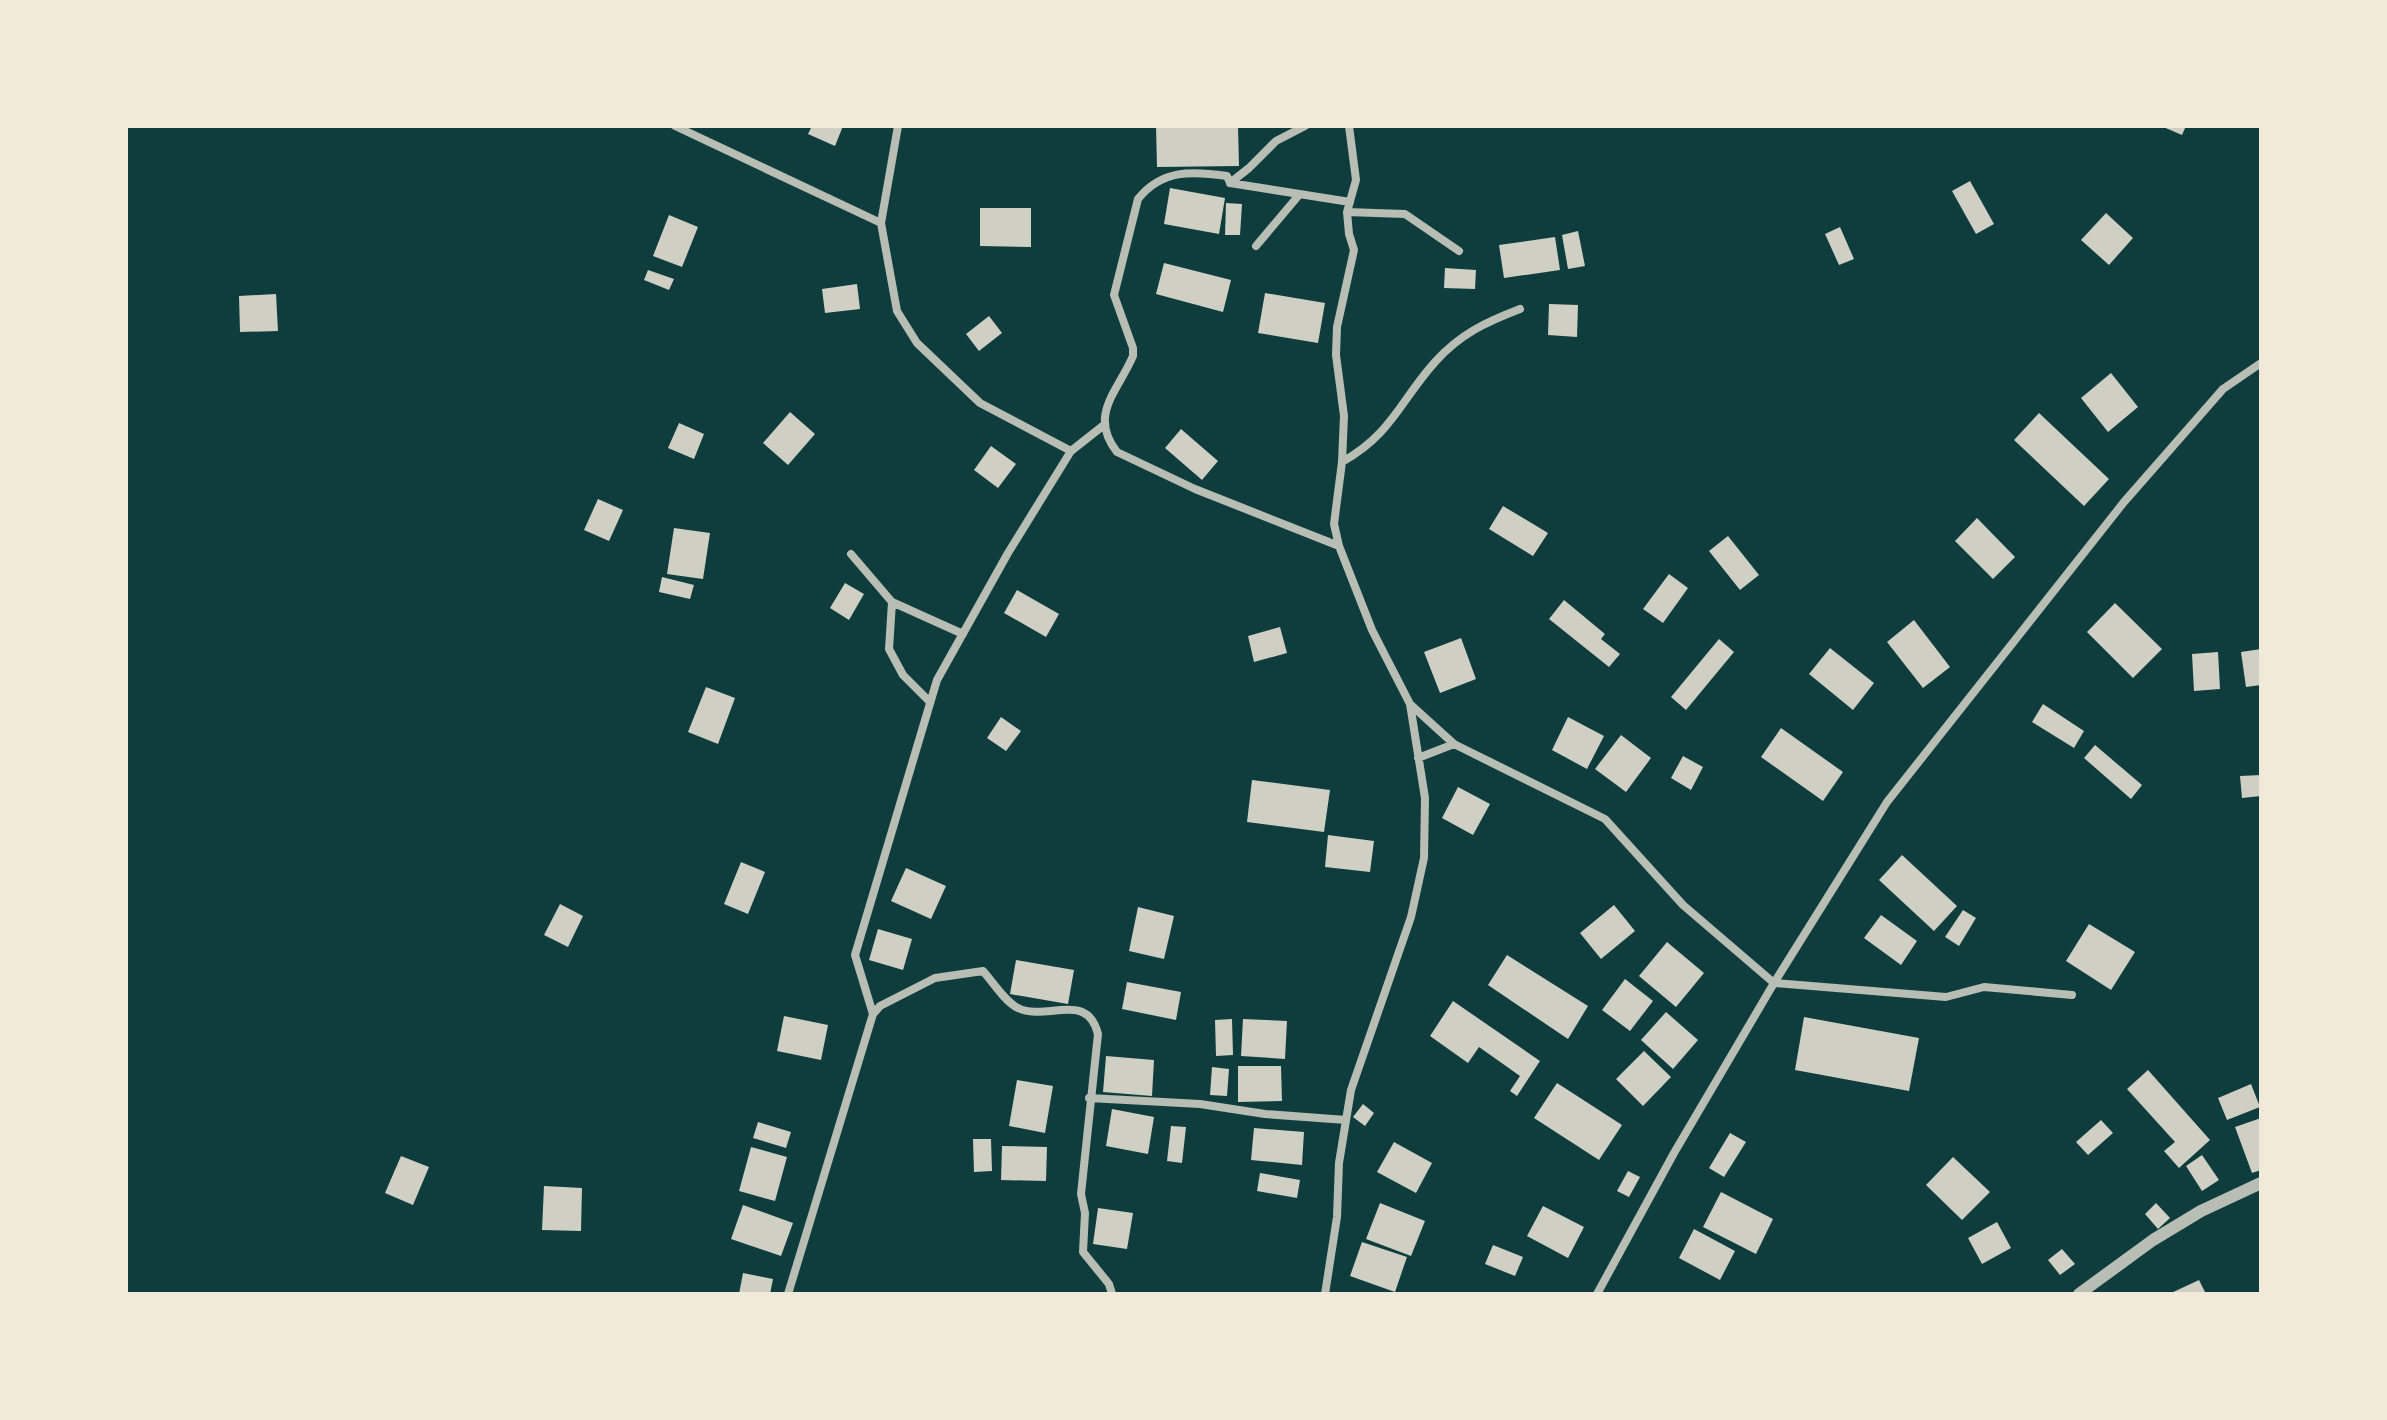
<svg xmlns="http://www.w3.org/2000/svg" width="2387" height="1420" viewBox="0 0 2387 1420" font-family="'Fira Sans',sans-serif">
<rect width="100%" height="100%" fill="#0f3d3e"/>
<path fill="#cfcfc3" d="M812,126H843L835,146L808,134Z
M1156,126H1238L1239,166L1157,167Z
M2161,126H2186L2182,135Z
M1970,181L1994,224L1976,234L1952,191Z
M1170,188L1225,198L1219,234L1164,224Z
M1226,203L1242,204L1240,235H1225Z
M980,208H1031V247L980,246Z
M2106,213L2133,238L2109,265L2081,240Z
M669,215L698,227L682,267L653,256Z
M1840,227L1854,259L1839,265L1825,234Z
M1578,231L1585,266L1568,269L1562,235Z
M1555,237L1560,270L1504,278L1499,245Z
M1164,263L1231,280L1223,312L1156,294Z
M1445,268L1476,270L1475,289L1444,288Z
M648,270L674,279L669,290L644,280Z
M857,284L860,309L825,313L822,289Z
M1265,293L1325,303L1318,343L1258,333Z
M276,294L278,331L240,332L239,296Z
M1549,304L1578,305L1577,337L1548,335Z
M989,316L1002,333L979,351L966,334Z
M2111,373L2138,407L2108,432L2081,398Z
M790,412L815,434L788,465L763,443Z
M2039,413L2109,479L2084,506L2014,440Z
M679,423L704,434L694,459L668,448Z
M1181,429L1218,461L1202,480L1165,448Z
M991,446L1016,464L998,488L974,470Z
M598,499L623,510L609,541L584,530Z
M1503,506L1548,533L1533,556L1489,529Z
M1977,518L2015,557L1993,579L1955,541Z
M674,528L710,533L703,579L667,574Z
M1728,536L1759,575L1740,590L1709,551Z
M1669,574L1688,588L1663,623L1643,609Z
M662,577L694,585L690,599L659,592Z
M845,583L864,594L849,620L830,608Z
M1017,590L1059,614L1046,637L1004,613Z
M1564,600L1605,634L1601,639L1620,654L1609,667L1549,619Z
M2115,603L2162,649L2133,678L2087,632Z
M1914,620L1950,667L1923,688L1887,642Z
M1280,627L1287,653L1254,662L1248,636Z
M1461,638L1476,679L1440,693L1424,652Z
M1719,639L1734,652L1686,710L1671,697Z
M1830,648L1874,683L1853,710L1809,674Z
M2261,649V685L2246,687L2241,652Z
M2218,652L2220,689L2194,691L2192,654Z
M706,687L735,698L718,744L688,732Z
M2043,704L2084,731L2074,748L2032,722Z
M1001,717L1021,731L1006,751L987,738Z
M1568,717L1604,736L1587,769L1552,750Z
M1781,728L1843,772L1823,801L1761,757Z
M1621,735L1651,758L1626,792L1595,769Z
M2095,745L2142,785L2131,799L2084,758Z
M1683,756L1703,767L1691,790L1671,778Z
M2261,775V796L2242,798L2240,776Z
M1252,780L1330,790L1324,832L1247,822Z
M1458,787L1490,804L1473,835L1442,818Z
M1328,835L1374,841L1370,872L1325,867Z
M1902,855L1957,906L1934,931L1879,880Z
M741,862L765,872L748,914L724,904Z
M906,868L946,886L931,919L891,901Z
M560,904L583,916L568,947L544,935Z
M1614,905L1635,931L1601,959L1580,933Z
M1138,907L1174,916L1164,959L1129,951Z
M1963,910L1976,918L1959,946L1945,937Z
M1881,915L1917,941L1901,965L1864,938Z
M2089,924L2135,952L2111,990L2066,961Z
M878,929L912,939L903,970L869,960Z
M1667,942L1704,973L1676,1007L1639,976Z
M1507,955L1588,1006L1568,1039L1488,985Z
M1016,960L1074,970L1068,1004L1010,994Z
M1625,979L1653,1001L1630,1031L1602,1010Z
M1127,982L1181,992L1176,1020L1122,1009Z
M1453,1001L1540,1061L1517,1096L1510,1091L1520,1076L1479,1047L1468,1063L1430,1036Z
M1666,1012L1698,1040L1673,1069L1641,1040Z
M784,1016L828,1025L821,1060L777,1051Z
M1804,1017L1919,1038L1909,1091L1795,1070Z
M1232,1019L1233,1055L1216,1056L1215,1020Z
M1243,1019L1287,1021L1285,1059L1241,1056Z
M1644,1051L1671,1077L1643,1106L1616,1079Z
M1106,1056L1154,1060L1152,1096L1103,1092Z
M1238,1066H1281L1282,1101L1238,1102Z
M1212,1067L1229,1069L1227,1096L1210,1095Z
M2148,1070L2210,1140L2179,1168L2164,1151L2175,1142L2127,1089Z
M1017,1080L1053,1086L1045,1133L1009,1126Z
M1557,1083L1622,1125L1599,1160L1534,1118Z
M2251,1084L2260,1107L2227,1120L2218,1098Z
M1363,1104L1374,1113L1365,1126L1353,1117Z
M1112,1109L1154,1117L1148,1154L1106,1146Z
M2261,1118V1170L2252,1173L2235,1127Z
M2101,1120L2113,1133L2088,1155L2076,1142Z
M758,1122L791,1132L786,1148L753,1138Z
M1171,1126L1186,1127L1182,1163L1167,1161Z
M1254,1128L1304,1132L1302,1165L1251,1160Z
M1730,1133L1746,1142L1724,1177L1709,1168Z
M973,1139H991L992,1171L974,1172Z
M1394,1142L1432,1163L1416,1193L1377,1172Z
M1002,1146L1047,1147L1046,1181L1001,1180Z
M751,1147L787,1157L775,1201L739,1191Z
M2202,1155L2219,1180L2202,1191L2186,1166Z
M401,1156L429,1167L413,1205L385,1193Z
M1953,1157L1990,1192L1962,1220L1926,1185Z
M1628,1171L1640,1177L1629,1197L1617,1191Z
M1260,1173L1300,1180L1297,1198L1257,1191Z
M544,1186L582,1188L581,1231L542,1230Z
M1721,1192L1773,1219L1756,1254L1703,1227Z
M1380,1203L1425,1221L1411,1256L1366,1239Z
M2156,1203L2170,1218L2158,1229L2145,1214Z
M743,1205L793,1223L781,1256L731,1239Z
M1543,1206L1584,1227L1568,1258L1527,1236Z
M1098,1208L1133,1213L1127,1249L1093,1244Z
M1997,1222L2011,1248L1982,1264L1968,1238Z
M1694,1229L1735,1251L1720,1280L1679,1258Z
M1362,1242L1407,1257L1395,1292L1350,1276Z
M1493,1245L1523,1257L1515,1276L1485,1264Z
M2062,1249L2075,1264L2060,1275L2048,1260Z
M743,1273L773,1279L770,1294H739Z
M2199,1280L2206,1294H2169Z"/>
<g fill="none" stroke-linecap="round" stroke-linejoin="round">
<path stroke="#b8beb3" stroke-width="8" d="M675,126L881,223
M898,126L881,223L897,311L917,343L980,403L1071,451
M1305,126L1276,141L1249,168L1230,183L1227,176C1192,171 1162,169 1138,199L1114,295L1133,348V356C1118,391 1088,415 1117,452L1195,489L1339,546
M1230,183L1350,202
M1347,212L1405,214L1459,251
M1256,246L1299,195
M1342,462C1392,434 1400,401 1435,362C1460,334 1486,322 1520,309
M851,554L892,602L889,649L903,675L930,702
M892,602L963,634
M1411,705L1454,744L1605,819L1683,905L1774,983L1946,997L1984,987L2072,995
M1418,758L1454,744
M873,1014L855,955L937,680L1008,553L1071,451L1104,425
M1089,1098L1200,1104L1265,1114L1346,1120
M788,1294L873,1014L880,1006L935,978L983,971C993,982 1005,1002 1018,1008C1046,1022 1087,990 1098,1034L1081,1194L1085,1213L1083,1252L1109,1284L1112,1294
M1325,1294L1337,1217L1339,1163L1351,1090L1411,917L1424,858L1425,798L1410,704L1372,630L1339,546L1334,524L1342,462L1344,416L1336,355L1337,327L1354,250L1349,234L1347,212L1356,180L1349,126
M1597,1294L1674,1153L1774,983L1887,802L2124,502L2223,389L2261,363"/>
<path stroke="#b8beb3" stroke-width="12" d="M2079,1294L2153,1240L2201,1211L2261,1183"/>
</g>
<rect width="2387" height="1420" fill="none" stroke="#f1e9da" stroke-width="256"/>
</svg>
